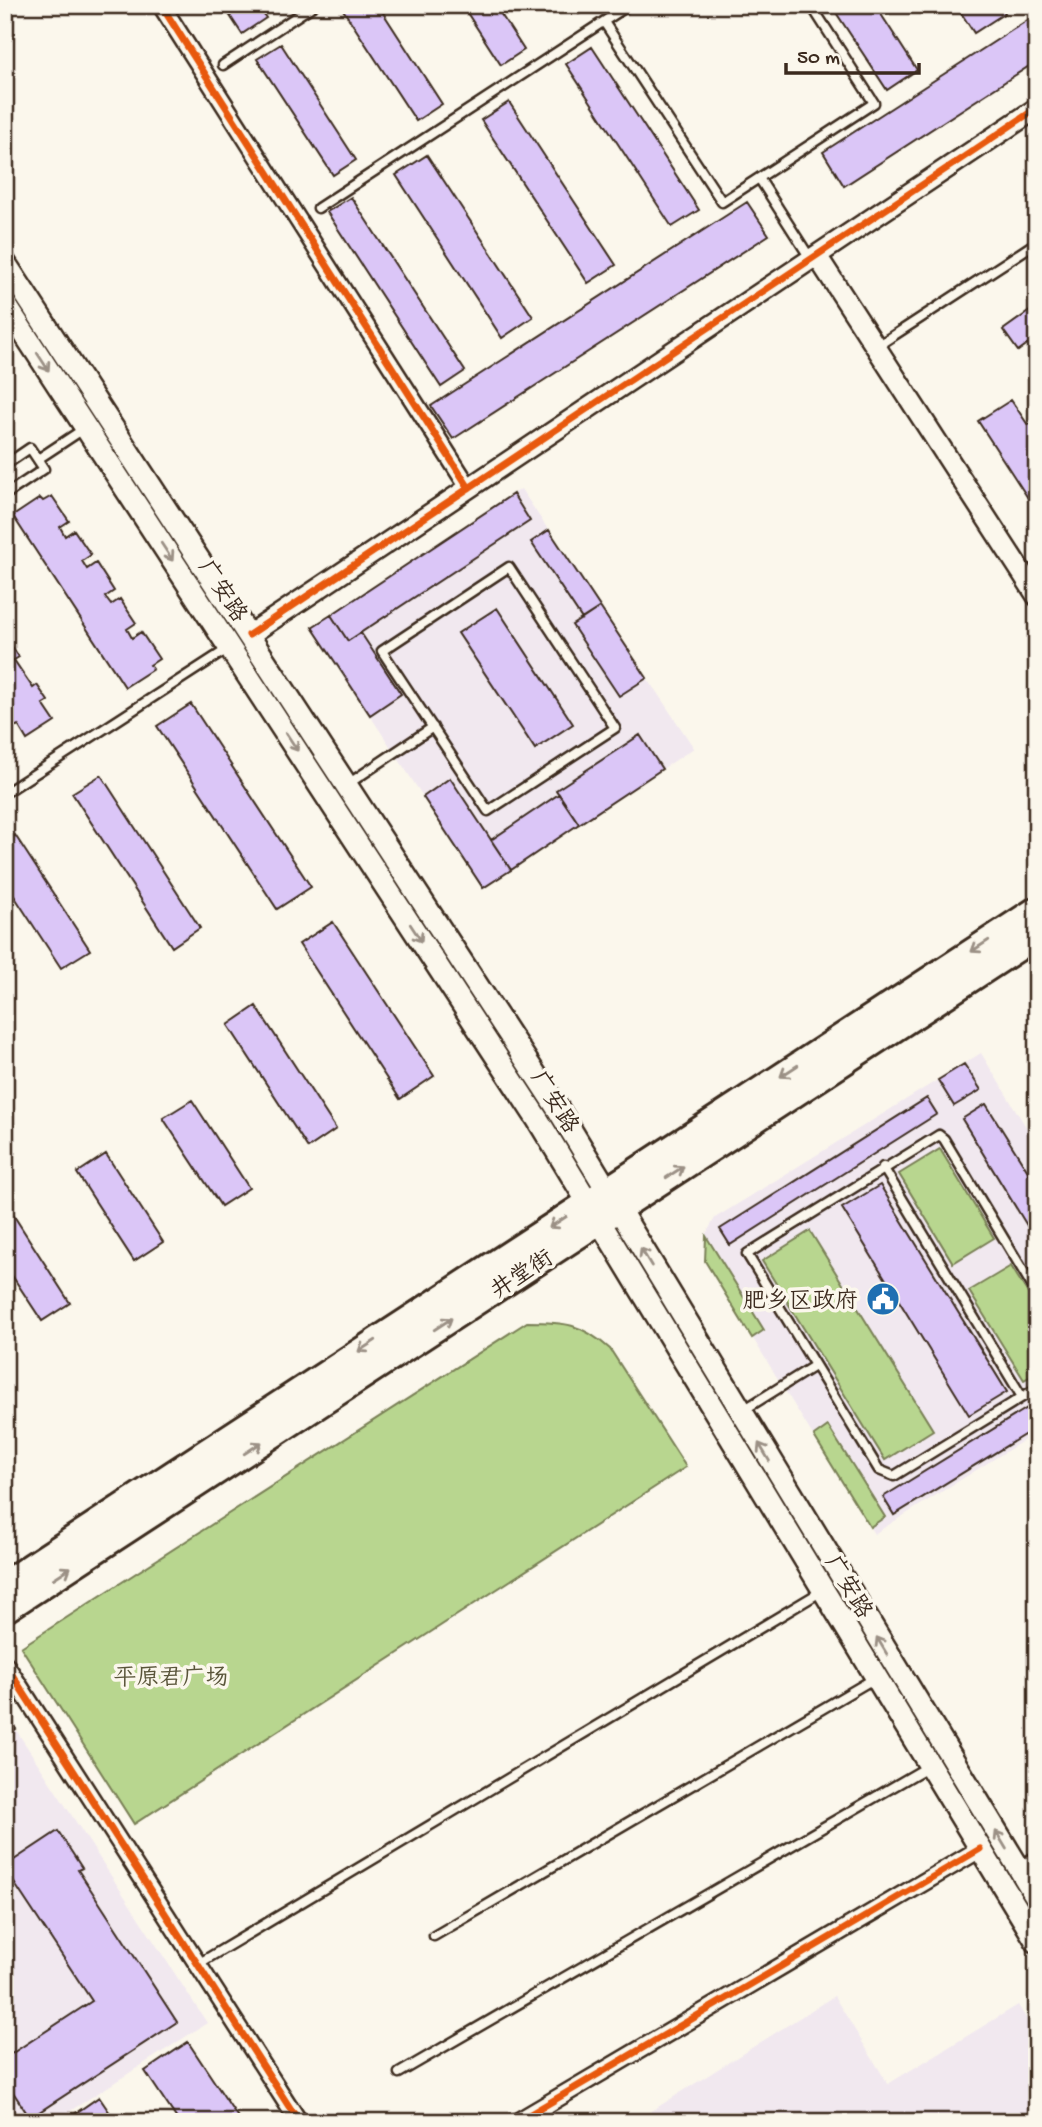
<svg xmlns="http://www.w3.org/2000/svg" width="1042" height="2127" viewBox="0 0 1042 2127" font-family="'Gochi Hand','LXGW WenKai TC',sans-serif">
<rect width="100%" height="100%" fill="#fbf7ec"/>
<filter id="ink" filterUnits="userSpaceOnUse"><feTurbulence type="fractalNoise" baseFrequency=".0143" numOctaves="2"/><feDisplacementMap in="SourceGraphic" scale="14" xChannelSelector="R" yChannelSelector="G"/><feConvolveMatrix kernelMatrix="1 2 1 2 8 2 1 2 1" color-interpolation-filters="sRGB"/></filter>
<g filter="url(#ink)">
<path fill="#f1e8ef" d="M521,489L694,748L483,888L312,627Z
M981,1053L1037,1145V1432L874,1534L705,1261L706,1234L715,1218Z
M5,1713L207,2023L53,2122H5Z
M834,1996L888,2084L1018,2005L1037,2036V2122H634Z"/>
<path fill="#b8d68f" stroke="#7a8056" stroke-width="2" d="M940,1149L994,1238L953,1263L899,1174Z
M810,1231L933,1430L885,1460L762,1261Z
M706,1236L764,1330L752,1338L705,1261Z
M1011,1266L1037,1308V1373L1024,1380L969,1291Z
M527,1322C565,1322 581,1323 610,1349L686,1467L134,1824L21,1647Z
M828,1426L885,1517L870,1527L814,1436Z"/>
<path fill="#dbc6f7" stroke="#3b2a1e" stroke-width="2" d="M223,5H257L266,18L242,34Z
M340,5H378L442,104L416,121Z
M462,5H495L524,50L501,65Z
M573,5H593L579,14Z
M831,5H875L917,70L887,90Z
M956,5H1000L1005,13L974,33Z
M1037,14V61L844,186L823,152Z
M281,44L356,160L333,175L257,59Z
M592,47L699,210L672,227L566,64Z
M509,102L616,265L588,283L481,120Z
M427,155L533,317L502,338L396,175Z
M351,197L465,371L441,387L327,212Z
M747,202L769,235L453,439L431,406Z
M1031,310L1037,317V337L1018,351L1003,330Z
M1011,400L1028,425L1032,423L1037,430V512L978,421Z
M513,494L530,521L348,641L331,615Z
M52,496L69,521L60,527L65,536L74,530L91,555L82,561L87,569L96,563L114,591L105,597L111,605L120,599L136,623L127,629L132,638L141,632L159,659L150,665L153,669L125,687L13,516L40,498L43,501Z
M549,530L600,607L582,619L531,542Z
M600,607L647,678L619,696L572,625Z
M497,608L573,724L535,749L458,633Z
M331,615L348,641L361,633L401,694L370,715L312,627Z
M7,639L19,657L14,660L33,688L37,685L48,701L43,704L55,722L27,740L18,725L9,730L5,724Z
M191,704L311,887L277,909L157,726Z
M640,735L662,769L579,824L556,790Z
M101,775L200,928L172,947L72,793Z
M450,778L511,870L483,888L423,797Z
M559,794L579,824L511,870L491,840Z
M15,835L90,950L61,968L5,882V841Z
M333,922L434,1076L400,1099L299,944Z
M256,1006L336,1129L308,1148L228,1025Z
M964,1064L981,1090L954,1106L938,1080Z
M927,1098L937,1114L730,1245L720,1229Z
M192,1100L249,1188L221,1206L163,1118Z
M986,1104L1037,1186V1242L962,1119Z
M106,1154L163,1242L134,1261L77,1173Z
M880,1185L1007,1392L969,1415L842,1208Z
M5,1202L70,1303L42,1321L5,1265Z
M1037,1402V1427L894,1515L883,1497Z
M5,1713L16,1729L5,1736Z
M58,1831L82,1868L78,1870L177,2022L30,2118L5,2080V2058L92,2001L5,1869V1866Z
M188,2042L241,2122H179L145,2071Z
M99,2097L116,2122H63Z"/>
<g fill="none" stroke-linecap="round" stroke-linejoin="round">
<defs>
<path id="service" d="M604,22L722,202L874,103L811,5
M223,65L314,5
M759,178L810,258
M318,208L629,5
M876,347L1037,242
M38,459L85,428
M5,465L30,448L44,469L5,495
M5,543V544
M509,567L615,728L488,811L382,651Z
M348,784L433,727
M5,793L229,648
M883,1167L1022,1397
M1037,1294L944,1139L939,1135L747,1254L879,1470L894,1476L1037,1388
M742,1411L814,1366
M1019,1867L1037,1855
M434,1936L875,1678
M198,1964L822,1591
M399,2073L929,1766"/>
<path id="minor" d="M161,5L469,488
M5,1664L299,2122
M517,2122L980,1849"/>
<path id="tertiary" d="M817,256L1037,596
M249,635L1037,108"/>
<path id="secondary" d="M5,263L558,1109L1037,1898
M5,304L538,1120L1037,1942"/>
<path id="primary" d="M5,1583L1037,909
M5,1610L1037,936"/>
</defs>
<use href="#service" stroke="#3b2a1e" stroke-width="13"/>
<use href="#minor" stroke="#3b2a1e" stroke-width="21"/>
<use href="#tertiary" stroke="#3b2a1e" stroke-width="24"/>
<use href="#secondary" stroke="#3b2a1e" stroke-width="26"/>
<use href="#primary" stroke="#3b2a1e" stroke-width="30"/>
<use href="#service" stroke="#fbf7ec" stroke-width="8"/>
<use href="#minor" stroke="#fbf7ec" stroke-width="16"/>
<use href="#tertiary" stroke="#fbf7ec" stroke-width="19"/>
<use href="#secondary" stroke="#fbf7ec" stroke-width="21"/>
<use href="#primary" stroke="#fbf7ec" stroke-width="24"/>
<defs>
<path id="cycleway" d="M161,5L469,488
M249,635L1037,108
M5,1664L299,2122
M517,2122L980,1849"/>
</defs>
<use href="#cycleway" stroke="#fbf7ec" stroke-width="11"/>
<use href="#cycleway" stroke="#e8590c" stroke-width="7"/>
</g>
<defs><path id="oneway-shaft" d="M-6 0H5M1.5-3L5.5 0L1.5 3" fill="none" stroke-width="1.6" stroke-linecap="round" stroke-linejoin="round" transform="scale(1.75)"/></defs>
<g stroke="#9b9085">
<use href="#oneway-shaft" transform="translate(43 362) rotate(57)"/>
<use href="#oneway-shaft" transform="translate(167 552) rotate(57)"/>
<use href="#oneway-shaft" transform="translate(292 742) rotate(57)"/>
<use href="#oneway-shaft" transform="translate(416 933) rotate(57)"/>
<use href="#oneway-shaft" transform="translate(980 946) rotate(147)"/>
<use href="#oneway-shaft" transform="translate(789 1071) rotate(147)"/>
<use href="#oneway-shaft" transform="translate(675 1172) rotate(-33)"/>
<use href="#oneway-shaft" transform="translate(558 1222) rotate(147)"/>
<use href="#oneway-shaft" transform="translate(646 1257) rotate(-121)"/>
<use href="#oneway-shaft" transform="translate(443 1324) rotate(-33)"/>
<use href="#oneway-shaft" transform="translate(367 1346) rotate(147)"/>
<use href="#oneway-shaft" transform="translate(253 1448) rotate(-33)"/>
<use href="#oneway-shaft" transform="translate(764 1452) rotate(-121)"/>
<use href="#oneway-shaft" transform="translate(62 1573) rotate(-33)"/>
<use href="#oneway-shaft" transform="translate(882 1646) rotate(-121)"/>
<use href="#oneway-shaft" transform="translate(1001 1840) rotate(-121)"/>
</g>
</g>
<defs>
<symbol id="civic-disc" viewBox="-11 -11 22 22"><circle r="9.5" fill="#1f6fb2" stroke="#fbf7ec"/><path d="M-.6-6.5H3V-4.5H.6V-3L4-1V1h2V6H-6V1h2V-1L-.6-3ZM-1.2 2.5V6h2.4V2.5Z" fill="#fff"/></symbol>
</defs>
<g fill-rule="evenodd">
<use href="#civic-disc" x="864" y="1280" width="38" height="38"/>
</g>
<g text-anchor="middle" stroke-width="7" stroke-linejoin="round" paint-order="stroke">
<g font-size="23" fill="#3b2a1e" stroke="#fbf7ec">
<text transform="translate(224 590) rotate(57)" y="8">广安路</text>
<text transform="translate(556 1101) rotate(58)" y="8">广安路</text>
<text transform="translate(521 1273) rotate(-33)" y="8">井堂街</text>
<text transform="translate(850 1586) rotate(59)" y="8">广安路</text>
</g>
<g font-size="23" fill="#3b2a1e" stroke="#fbf7ec" text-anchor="end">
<text x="858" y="1307">肥乡区政府</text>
</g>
<g font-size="23" fill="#5a553a" stroke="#fbf7ec">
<text x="171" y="1684">平原君广场</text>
</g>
</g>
<rect width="1042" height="2127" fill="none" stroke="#fbf7ec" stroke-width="28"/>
<rect x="14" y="14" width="1014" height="2099" fill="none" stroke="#3b2a1e" stroke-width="2.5" filter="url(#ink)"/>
<path d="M786 63v10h133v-10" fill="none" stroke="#3b2a1e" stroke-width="3.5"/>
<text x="797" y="63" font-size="21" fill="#3b2a1e" stroke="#fbf7ec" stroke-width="5" paint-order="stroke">50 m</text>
</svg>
